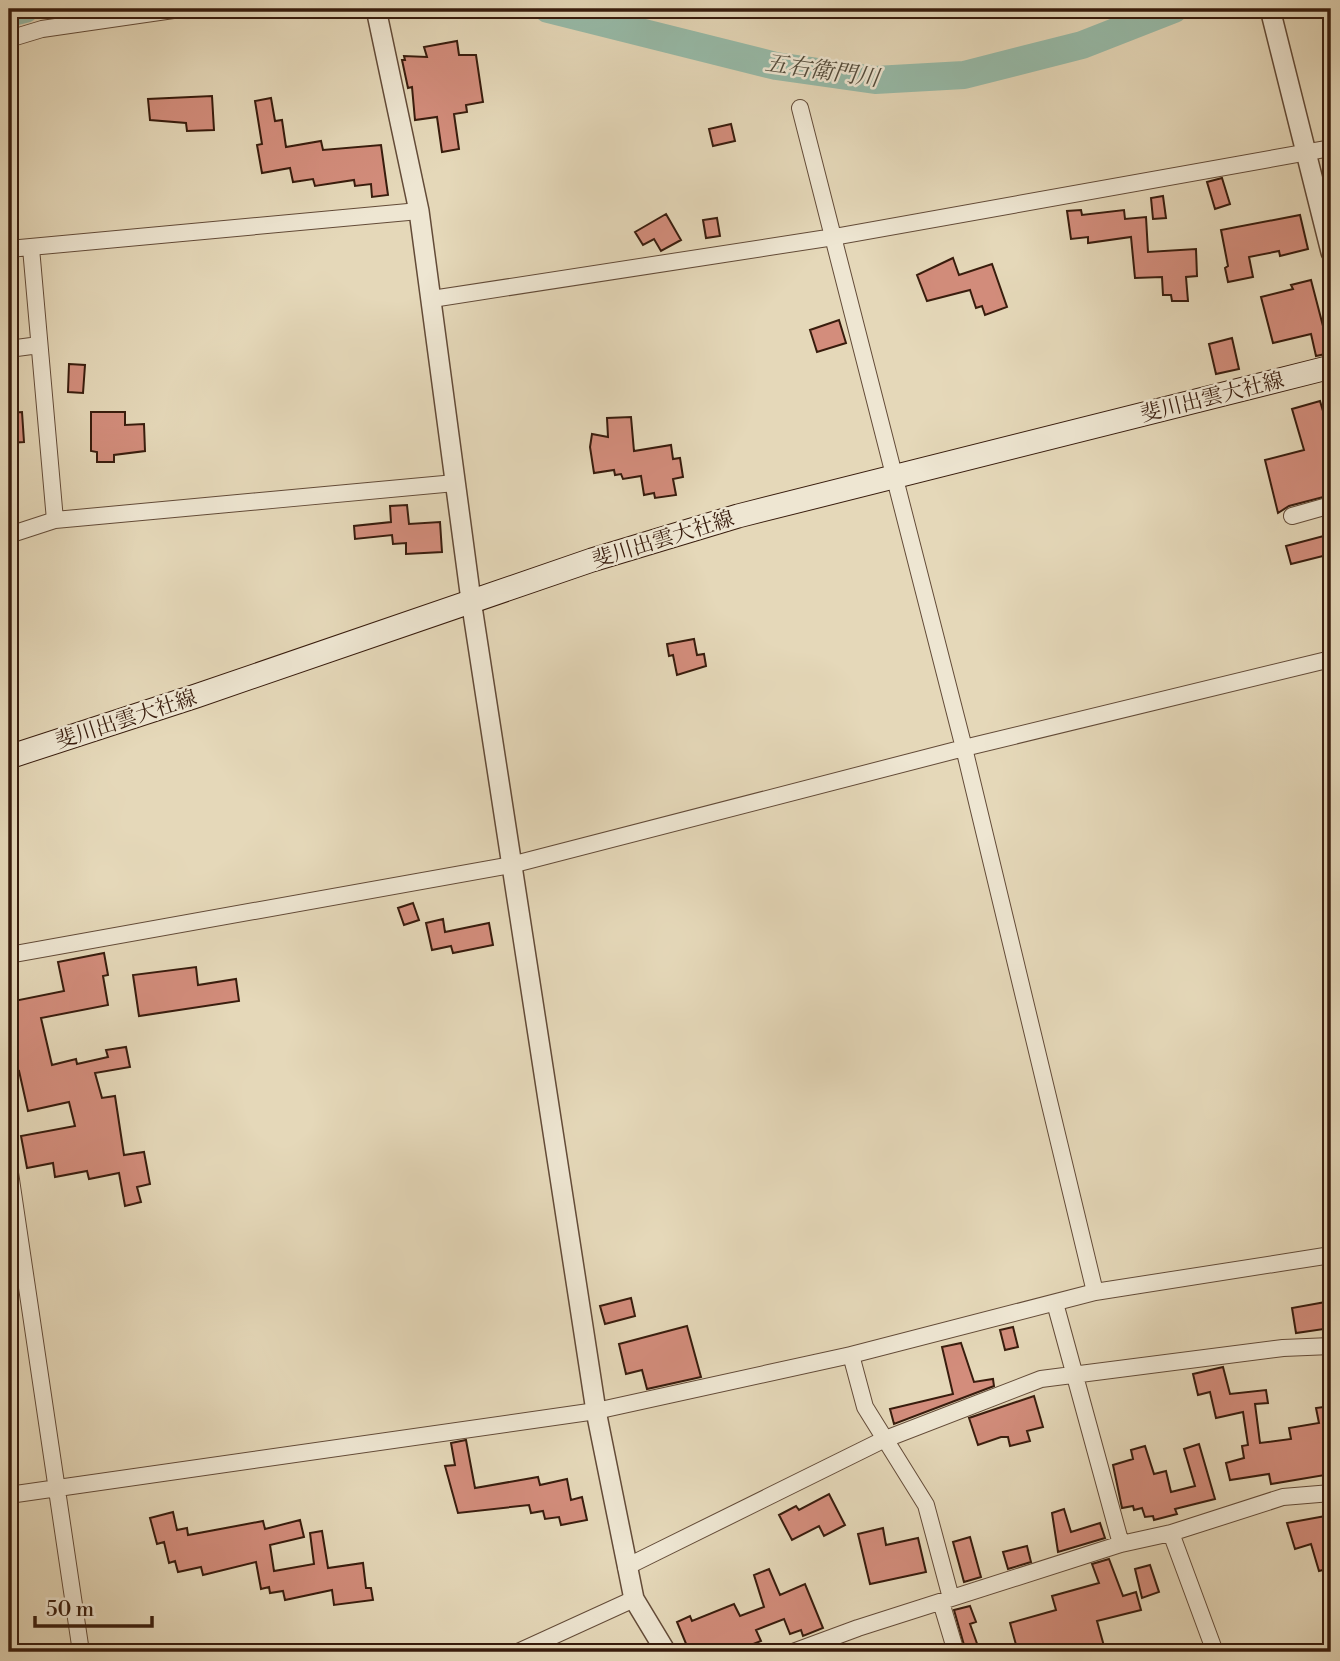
<svg xmlns="http://www.w3.org/2000/svg" width="1340" height="1661" viewBox="0 0 1340 1661" font-family="'Libre Bodoni','Noto Serif JP',serif">
<rect width="100%" height="100%" fill="#e5d8b9"/>
<filter id="stains"><feTurbulence type="fractalNoise" baseFrequency=".00286" numOctaves="4"/><feColorMatrix values="0 0 0 0 .2 0 0 0 0 .09 0 0 0 0 .02 0 0 0 .5 -.17"/></filter>
<radialGradient id="worn" r=".72"><stop offset=".6" stop-color="#630" stop-opacity="0"/><stop offset="1" stop-color="#630" stop-opacity=".3"/></radialGradient>
<g fill="none" stroke-linecap="round" stroke-linejoin="round">
<path stroke="#97bba9" stroke-width="28" d="M548,9L776,66L875,80L964,75L1082,45L1174,9
M9,13L25,9"/>
</g>
<path fill="#d38d7c" stroke="#381c0d" stroke-width="2" d="M457,41L459,55H476L483,102L466,105L467,112L454,114L459,149L442,152L437,117L415,120L412,87L408,88L402,60H405L404,56L427,57L424,47Z
M212,96L214,130L187,131L186,123L150,120L148,99Z
M271,98L275,121L282,120L286,147L321,141L323,150L381,145L388,195L372,197L371,184L355,186L354,180L315,186L313,179L293,182L290,168L262,173L257,145L262,144L255,101Z
M731,124L735,141L713,146L709,129Z
M1222,178L1230,204L1215,209L1207,182Z
M1163,196L1166,218L1153,219L1151,198Z
M1081,210L1082,215L1124,210L1125,219L1146,217L1148,252L1196,249L1197,276L1186,277L1188,301H1172L1171,295H1163L1162,277L1135,278L1131,237L1088,243V237L1071,239L1067,211Z
M666,214L681,240L661,251L654,239L643,245L635,232Z
M1300,215L1308,249L1280,256L1279,251L1249,257L1253,277L1228,282L1225,268L1228,266L1221,230Z
M717,218L720,236L706,238L703,220Z
M953,258L959,275L992,264L1007,307L985,315L982,306L976,308L970,290L927,301L917,275Z
M1311,280L1330,353L1316,356L1311,334L1273,343L1261,297L1293,289L1291,285Z
M839,320L846,343L817,352L810,330Z
M1232,338L1239,369L1216,374L1209,344Z
M69,364L85,365L83,393L68,392Z
M1320,401L1331,438V495L1289,506L1278,513L1265,460L1304,450L1292,409Z
M22,412L24,442L9,443V413Z
M91,412H125V425L144,424L145,451L114,455V462H97V452L91,451Z
M631,417L634,451L671,445L673,459L680,458L683,477L673,479L676,495L655,498L654,493L644,495L641,476L623,479L621,474L615,475L614,470L594,473L590,447L592,434L608,437L607,418Z
M407,505L409,524L440,522L442,552L406,554V543L393,544L392,535L355,539L354,526L391,522L390,506Z
M1331,534V554L1291,564L1286,546Z
M694,639L697,655L704,654L706,666L677,675L673,655L669,656L667,644Z
M413,903L419,920L404,925L398,908Z
M443,919L445,932L489,923L493,945L453,953L451,946L432,950L426,923Z
M104,953L108,975L103,976L108,1005L41,1018L52,1065L76,1059L77,1064L108,1057L106,1050L126,1047L130,1067L95,1073L102,1098L115,1096L124,1155L144,1152L150,1184L137,1187L141,1202L125,1206L119,1173L89,1179L87,1171L55,1177L53,1163L27,1168L21,1136L75,1126L69,1102L28,1111L19,1071L9,1073V1002L64,991L58,962Z
M196,967L198,985L236,979L239,1001L139,1016L133,975Z
M631,1298L635,1316L605,1324L600,1306Z
M1331,1301V1328L1296,1333L1292,1308Z
M687,1326L701,1377L647,1389L642,1370L626,1374L619,1344Z
M1013,1327L1018,1347L1005,1350L1000,1330Z
M961,1343L974,1382L993,1379L994,1386L894,1424L890,1409L953,1394L942,1347Z
M1223,1367L1230,1394L1266,1390L1268,1403L1255,1404L1260,1443L1291,1439L1289,1428L1319,1423L1316,1408L1331,1406V1474L1271,1484L1269,1474L1230,1480L1226,1463L1244,1458L1242,1446L1248,1445L1243,1412L1216,1418L1210,1392L1198,1395L1193,1374Z
M1034,1396L1043,1427L1027,1431L1030,1441L1010,1446L1008,1437H1001L978,1445L969,1418Z
M466,1440L475,1488L538,1477L540,1485L567,1479L571,1500L582,1497L587,1520L561,1525L559,1517L545,1519L543,1511L531,1513L529,1505L458,1513L445,1466L455,1465L451,1443Z
M1199,1444L1215,1499L1175,1509L1177,1514L1154,1520L1153,1516L1145,1517L1142,1508L1134,1510L1133,1506L1122,1508L1113,1465L1133,1459L1131,1450L1145,1446L1154,1474L1166,1471L1171,1492L1195,1486L1184,1449Z
M829,1494L845,1525L824,1536L819,1526L792,1540L779,1515L796,1506L799,1510Z
M1064,1509L1071,1532L1100,1523L1105,1538L1058,1552L1052,1513Z
M173,1512L177,1530L187,1528L188,1535L263,1521L265,1529L300,1520L304,1537L270,1545L274,1571L314,1564L310,1533L322,1531L328,1568L363,1563L366,1588H371L373,1600L334,1605L332,1590L285,1600L283,1591L270,1593L269,1587L261,1589L256,1562L203,1575L201,1567L178,1572L175,1561L169,1563L164,1542L157,1544L150,1518Z
M1331,1515V1568L1319,1571L1311,1544L1295,1549L1287,1523Z
M883,1528L886,1545L918,1538L926,1572L870,1584L858,1534Z
M970,1537L981,1577L964,1582L953,1542Z
M1027,1546L1031,1562L1008,1569L1003,1552Z
M1109,1559L1123,1596L1136,1592L1141,1610L1097,1621L1104,1646L1081,1652H1018L1010,1623L1056,1610L1052,1596L1099,1583L1092,1564Z
M1150,1565L1159,1592L1142,1598L1135,1569Z
M769,1569L780,1595L805,1584L823,1628L803,1636L801,1630L790,1634L784,1619L756,1630L761,1641L733,1652H721L718,1646L703,1652L700,1646L689,1651L677,1622L690,1616L692,1621L734,1604L740,1616L764,1607L754,1575Z
M970,1606L976,1622L970,1624L980,1652H966L954,1610Z"/>
<g fill="none" stroke-linecap="round" stroke-linejoin="round">
<defs>
<path id="minor" d="M9,39L42,29L180,9
M800,108L964,748L1095,1292
M31,248L55,520
M9,249L419,211
M432,299L834,237L1331,148
M9,349L39,345
M1292,516L1331,505
M9,535L55,520L455,483
M9,955L511,865L964,748L1331,659
M9,1166L81,1652
M1055,1303L1121,1544
M851,1355L865,1407L926,1505L951,1598
M9,1495L596,1411L851,1355L1095,1292L1331,1255
M1171,1533L1215,1652
M626,1567L883,1440L1041,1379L1283,1348L1331,1346
M941,1602L956,1652
M518,1652L634,1599
M793,1652L858,1628L1121,1544L1171,1533L1283,1497L1331,1493"/>
<path id="tertiary" d="M376,9L419,211L471,600L596,1411L634,1599L666,1652
M1270,9L1331,252"/>
<path id="secondary" d="M9,757L196,696L592,560L738,516L1331,367"/>
</defs>
<use href="#minor" stroke="#634b38" stroke-width="18"/>
<use href="#tertiary" stroke="#634b38" stroke-width="22"/>
<use href="#secondary" stroke="#381c0d" stroke-width="25"/>
<use href="#minor" stroke="#eee6d2" stroke-width="16"/>
<use href="#tertiary" stroke="#eee6d2" stroke-width="19"/>
<use href="#secondary" stroke="#eee6d2" stroke-width="23"/>
</g>
<g text-anchor="middle" stroke-width="5" stroke-linejoin="round" paint-order="stroke">
<g font-size="21" fill="#381c0d" stroke="#eee6d2">
<text transform="translate(1212 397) rotate(-14)" y="7">斐川出雲大社線</text>
<text transform="translate(663 539) rotate(-17)" y="7">斐川出雲大社線</text>
<text transform="translate(126 719) rotate(-18)" y="7">斐川出雲大社線</text>
</g>
<g font-size="23" font-style="italic" fill="#544c3c" stroke="#eee6d2">
<text transform="translate(822 70) rotate(8)" y="8">五右衛門川</text>
</g>
</g>
<rect width="1340" height="1661" fill="none" stroke="#e5d8b9" stroke-width="35"/>
<rect x="10" y="10" width="1319" height="1640" fill="none" stroke="#381c0d" stroke-width="3.5"/>
<rect x="18" y="18" width="1305" height="1626" fill="none" stroke="#381c0d" stroke-width="2"/>
<path d="M35 1616v10h117v-10" fill="none" stroke="#381c0d" stroke-width="3.5"/>
<text x="46" y="1616" font-size="21" fill="#381c0d" stroke="#eee6d2" stroke-width="5" paint-order="stroke">50 m</text>
<rect width="100%" height="100%" filter="url(#stains)"/>
<rect width="100%" height="100%" fill="url(#worn)"/>
</svg>
